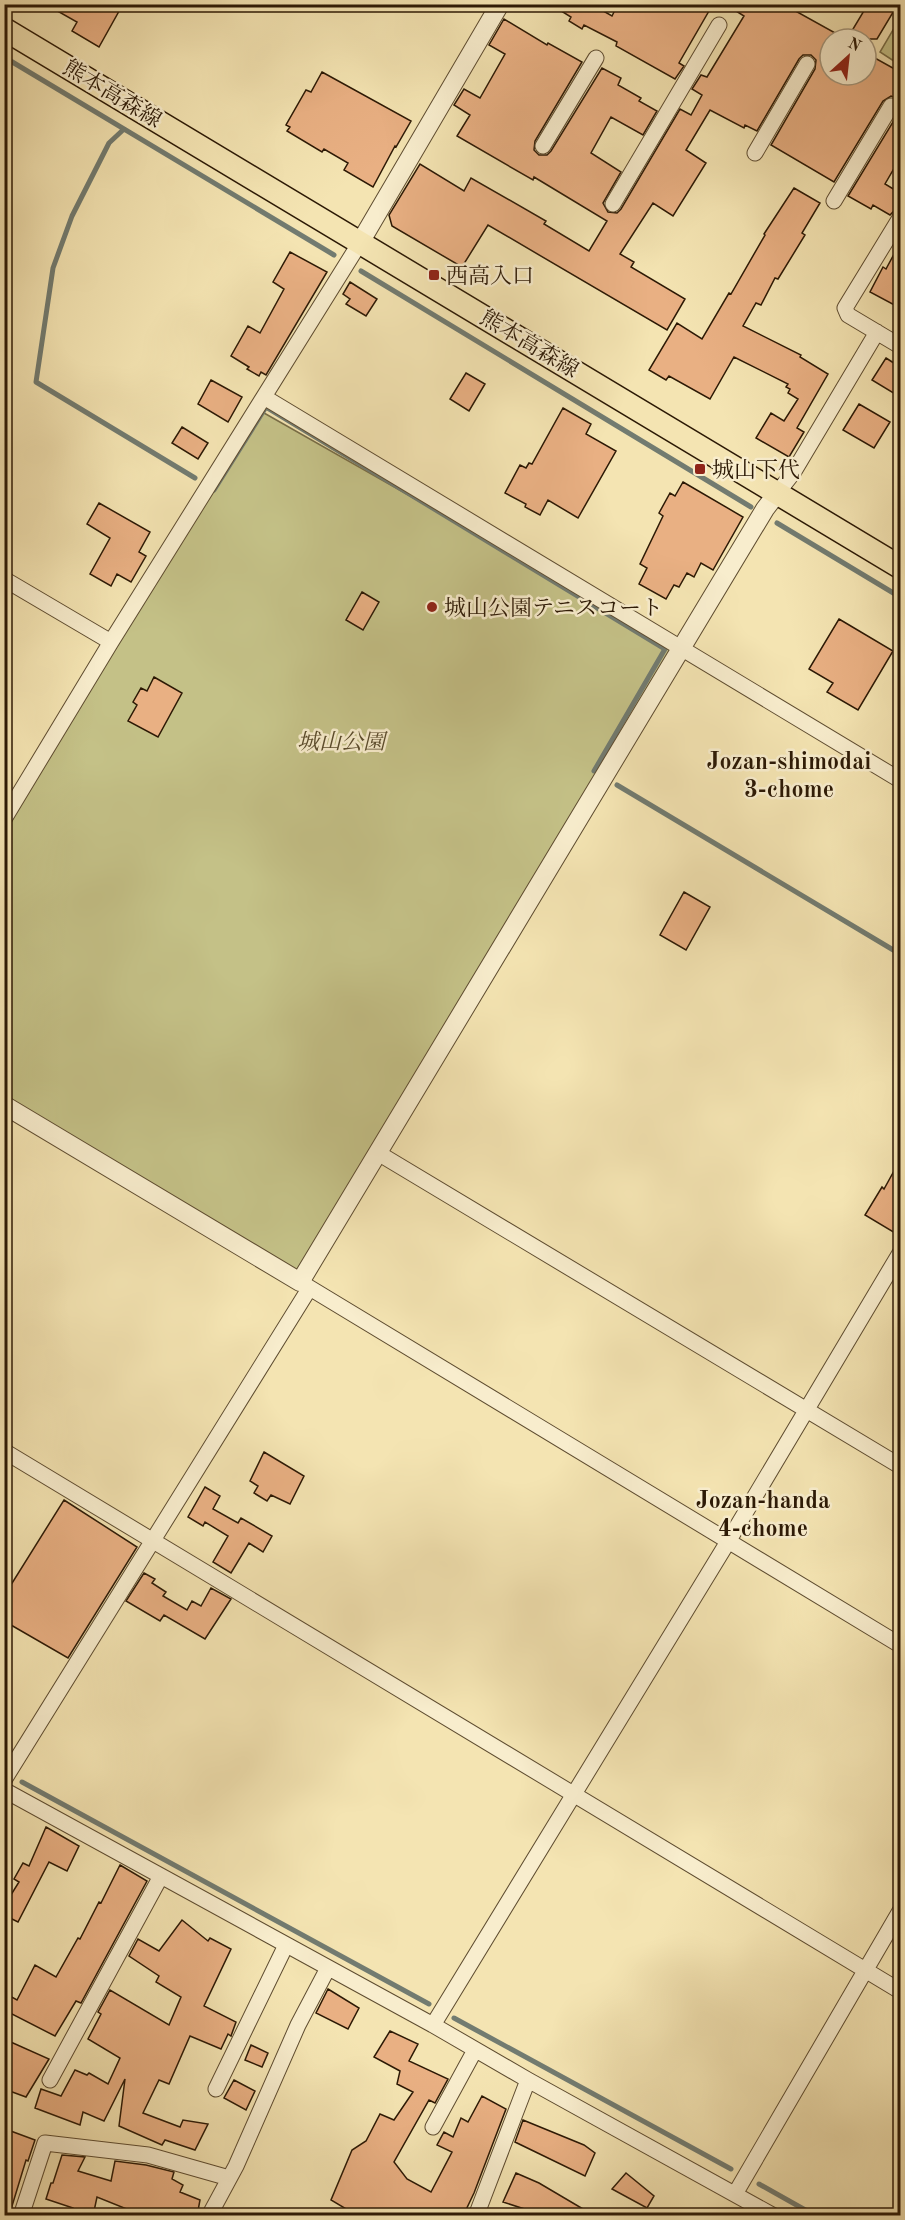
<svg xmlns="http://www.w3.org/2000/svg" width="905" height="2220" viewBox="0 0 905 2220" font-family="'Old Standard TT','Noto Serif JP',serif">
<rect width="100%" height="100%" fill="#f4e4b2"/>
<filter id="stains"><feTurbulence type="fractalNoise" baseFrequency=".00333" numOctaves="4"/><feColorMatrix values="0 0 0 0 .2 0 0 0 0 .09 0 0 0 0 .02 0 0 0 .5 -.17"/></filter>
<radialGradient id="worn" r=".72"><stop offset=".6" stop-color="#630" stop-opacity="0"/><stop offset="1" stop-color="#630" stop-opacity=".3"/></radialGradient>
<path fill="#c4c187" stroke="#786d46" stroke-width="1.5" d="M900,18V65L880,52Z
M257,409L681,650L300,1282L5,1105V829Z"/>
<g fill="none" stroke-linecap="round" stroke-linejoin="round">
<path stroke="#727b70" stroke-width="5" d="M4,57L334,255
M124,129L109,143L72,216L53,268L36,382L195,478
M361,271L751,507
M214,490L266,407L665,649L594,771
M777,523L900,597
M617,785L900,954
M22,1782L429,2004
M454,2018L731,2169
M759,2184L816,2216"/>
</g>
<path fill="#e9b083" stroke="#2c1905" stroke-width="1.5" d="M45,4H123L99,47L72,31L77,22Z
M550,4H591L612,16L618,4H713L679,63L684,66L675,79L616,46L617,42L584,25L582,29L569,21L571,17Z
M725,4H783L846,39H830V75H866V53L900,72V92L897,98L891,96L883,101L834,182L771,145L815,69L816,60L811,55H803L799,59L757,131L745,125L744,128L710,110L686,150L706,163L673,216L653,203L620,254L634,262L631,267L685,299L667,330L488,225L462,267L392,226L389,215L420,164L464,191L471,178L546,221L544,224L589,251L607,221L534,177L533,180L457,136L470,115L454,105L464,89L480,98L505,54L489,45L504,19L547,45L548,43L582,62L535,141L534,150L539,155H547L551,151L602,68L621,78L618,85L641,98L639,101L657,111L643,135L611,117L591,153L621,172L603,203L608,212L617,213L621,209L680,109L691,115L702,95L692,89L701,75L707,77L744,16Z
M868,4H898L877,39H847Z
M322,72L411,121L396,147L395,146L373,187L344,170L348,163L324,149L322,152L287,131L290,127L286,125L306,90L311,92Z
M899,112L900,158L885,184L900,193V208L895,210L890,215L873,205L871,209L848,196Z
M794,188L820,203L802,233L805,235L778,279L775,278L761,305L756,303L743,326L801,355L800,357L828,374L797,428L804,432L789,457L756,438L771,413L784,421L798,399L788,393L790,389L786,387L788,384L734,357L710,399L669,376L666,380L649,370L677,323L702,339L729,293L731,294L765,235L764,234Z
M900,243V308L870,292L883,267L886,269Z
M290,252L327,272L266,375L261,372L259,376L247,369L249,367L231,356L248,326L260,333L284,289L273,282Z
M350,282L377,299L366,316L346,304L350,299L343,294Z
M886,358L900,367V397L872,380Z
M466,373L485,384L469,411L450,399Z
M211,380L242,397L228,422L198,404Z
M859,404L890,422L874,448L843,430Z
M563,408L591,424L586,434L616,451L578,518L548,500L540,515L525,507L526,504L505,493L520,465L526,468L529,463L532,464Z
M182,427L208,443L198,459L172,443Z
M683,482L743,517L713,570L701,563L694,577L687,573L679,587L674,585L666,599L639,584L647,568L640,564L663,516L659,513L670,493L675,496Z
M99,503L150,532L139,552L146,556L131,582L117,574L111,586L90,574L110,538L87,524Z
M362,592L379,602L363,630L346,620Z
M839,619L893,651L858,710L827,692L833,683L809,669Z
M154,677L182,693L158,737L128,721L137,705L133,702L141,688L147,691Z
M684,892L710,907L686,950L660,935Z
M900,1160V1236L865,1215L882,1187L884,1189Z
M264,1452L304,1476L290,1504L271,1495L267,1501L254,1493L258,1486L250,1481Z
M205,1487L220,1496L213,1509L238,1523L241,1518L272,1536L263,1552L249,1543L231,1573L213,1562L228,1536L205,1522L203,1526L188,1517Z
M64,1500L137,1547L68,1658L4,1621V1596Z
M144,1573L155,1579L152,1583L166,1592L163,1596L187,1610L192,1601L201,1606L211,1588L231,1599L205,1639L164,1615L160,1621L126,1601Z
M46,1827L79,1846L67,1871L49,1862L18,1922L4,1915V1906L19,1882L14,1879L23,1863L29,1866Z
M120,1865L147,1881L81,2003L76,2001L55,2036L4,2010L10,1996L17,2000L35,1965L56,1977L78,1938L80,1939L99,1902L101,1903Z
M182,1920L208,1941L210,1938L231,1949L204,2006L236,2022L231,2036L228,2034L221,2049L190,2036L169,2084L159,2080L143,2113L180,2127L183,2120L208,2124L195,2150L165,2140L162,2145L119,2126L125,2079L104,2121L83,2112L80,2125L35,2108L41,2089L61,2096L75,2070L87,2075L89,2073L108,2084L120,2058L88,2039L101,2014L98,2012L110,1990L169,2025L181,1997L156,1982L159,1976L129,1956L138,1939L159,1951Z
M328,1989L359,2008L348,2029L316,2013Z
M390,2031L418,2044L409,2061L448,2079L435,2103L429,2100L394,2162L407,2179L431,2192L452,2152L437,2145L444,2132L453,2137L461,2118L468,2122L482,2096L506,2109L474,2193L463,2216H345L348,2210L331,2200L352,2150L366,2141L380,2114L394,2120L413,2092L397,2084L400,2071L374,2057Z
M4,2039L49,2059L26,2097L4,2089Z
M251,2045L268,2053L262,2067L245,2060Z
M234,2080L255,2091L246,2110L224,2098Z
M523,2120L584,2145L595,2153L585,2176L515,2142Z
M8,2130L35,2140L28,2161L26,2160L9,2216H4V2141Z
M62,2155L85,2157L78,2171L111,2181L115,2161L146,2165L174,2172L172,2179L183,2185L180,2192L200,2200L197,2216H144L97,2197L93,2216H71L73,2208L46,2199L51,2183H53Z
M516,2173L539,2183L595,2216H546L503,2202Z
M626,2173L654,2196L647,2208L612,2189Z"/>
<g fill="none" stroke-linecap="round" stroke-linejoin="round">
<defs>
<path id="minor" d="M543,146L596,58
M755,153L807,64
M834,201L891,106
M613,204L719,25
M900,218L845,308L848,315L900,346
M264,397L900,780
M778,492L793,473L877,332
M4,579L111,642
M4,819L111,642L361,241
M378,1153L900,1466
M300,1282L900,1645
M4,1451L900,1991
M4,1780L309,1289
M4,1790L433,2025L528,2080L774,2216
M433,2025L729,1540L900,1253
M50,2080L161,1876
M216,2089L286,1945
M433,2127L475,2050
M735,2194L900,1911
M21,2216L45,2143L148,2155L229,2178
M209,2216L236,2166L298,2025L328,1968
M476,2216L528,2080"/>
<path id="tertiary" d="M361,241L500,4
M4,1105L300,1282L765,509L778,492"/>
<path id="primary" d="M4,29L900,567"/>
</defs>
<use href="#minor" stroke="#5e4c30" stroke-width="17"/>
<use href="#tertiary" stroke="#5e4c30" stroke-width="20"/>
<use href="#primary" stroke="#2c1905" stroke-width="25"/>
<use href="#minor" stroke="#f8edcd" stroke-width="15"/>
<use href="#tertiary" stroke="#f8edcd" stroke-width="18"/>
<use href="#primary" stroke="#f4e4b2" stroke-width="22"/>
</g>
<g fill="#8f2418" stroke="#f8edcd" stroke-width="2">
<rect x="428" y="269" width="12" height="12" rx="3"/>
<rect x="694" y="463" width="12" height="12" rx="3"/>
<circle cx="432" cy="607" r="6"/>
</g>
<g text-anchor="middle" stroke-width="5" stroke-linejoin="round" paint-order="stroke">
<g font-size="22" fill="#2c1905" stroke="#f8edcd">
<text transform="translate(113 93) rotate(31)" y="8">熊本高森線</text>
<text transform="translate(530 343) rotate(31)" y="8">熊本高森線</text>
</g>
<g font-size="22" fill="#2c1905" stroke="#f8edcd" text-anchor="start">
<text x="446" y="283">西高入口</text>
<text x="712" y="477">城山下代</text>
<text x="444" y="615">城山公園テニスコート</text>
</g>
<g font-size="22" font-style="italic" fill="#5a4b2c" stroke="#f8edcd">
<text x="341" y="749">城山公園</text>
</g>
<g font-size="24" font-weight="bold" fill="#2c1905" stroke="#f8edcd">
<text x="789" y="769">Jozan-shimodai<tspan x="789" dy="28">3-chome</tspan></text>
<text x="763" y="1508">Jozan-handa<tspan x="763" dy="28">4-chome</tspan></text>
</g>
</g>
<rect width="905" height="2220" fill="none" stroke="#f4e4b2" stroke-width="24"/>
<rect x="6" y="6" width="893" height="2208" fill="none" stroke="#2c1905" stroke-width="3"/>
<rect x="12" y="12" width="881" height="2196" fill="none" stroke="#2c1905" stroke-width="1.5"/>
<g transform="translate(848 57) rotate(27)"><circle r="28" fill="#f8edcd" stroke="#a6987d" stroke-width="1.5"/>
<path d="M0-4.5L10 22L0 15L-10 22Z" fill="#8f2418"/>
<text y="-9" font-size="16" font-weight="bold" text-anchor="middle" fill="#2c1905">N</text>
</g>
<rect width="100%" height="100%" filter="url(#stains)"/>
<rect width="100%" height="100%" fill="url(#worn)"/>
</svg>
